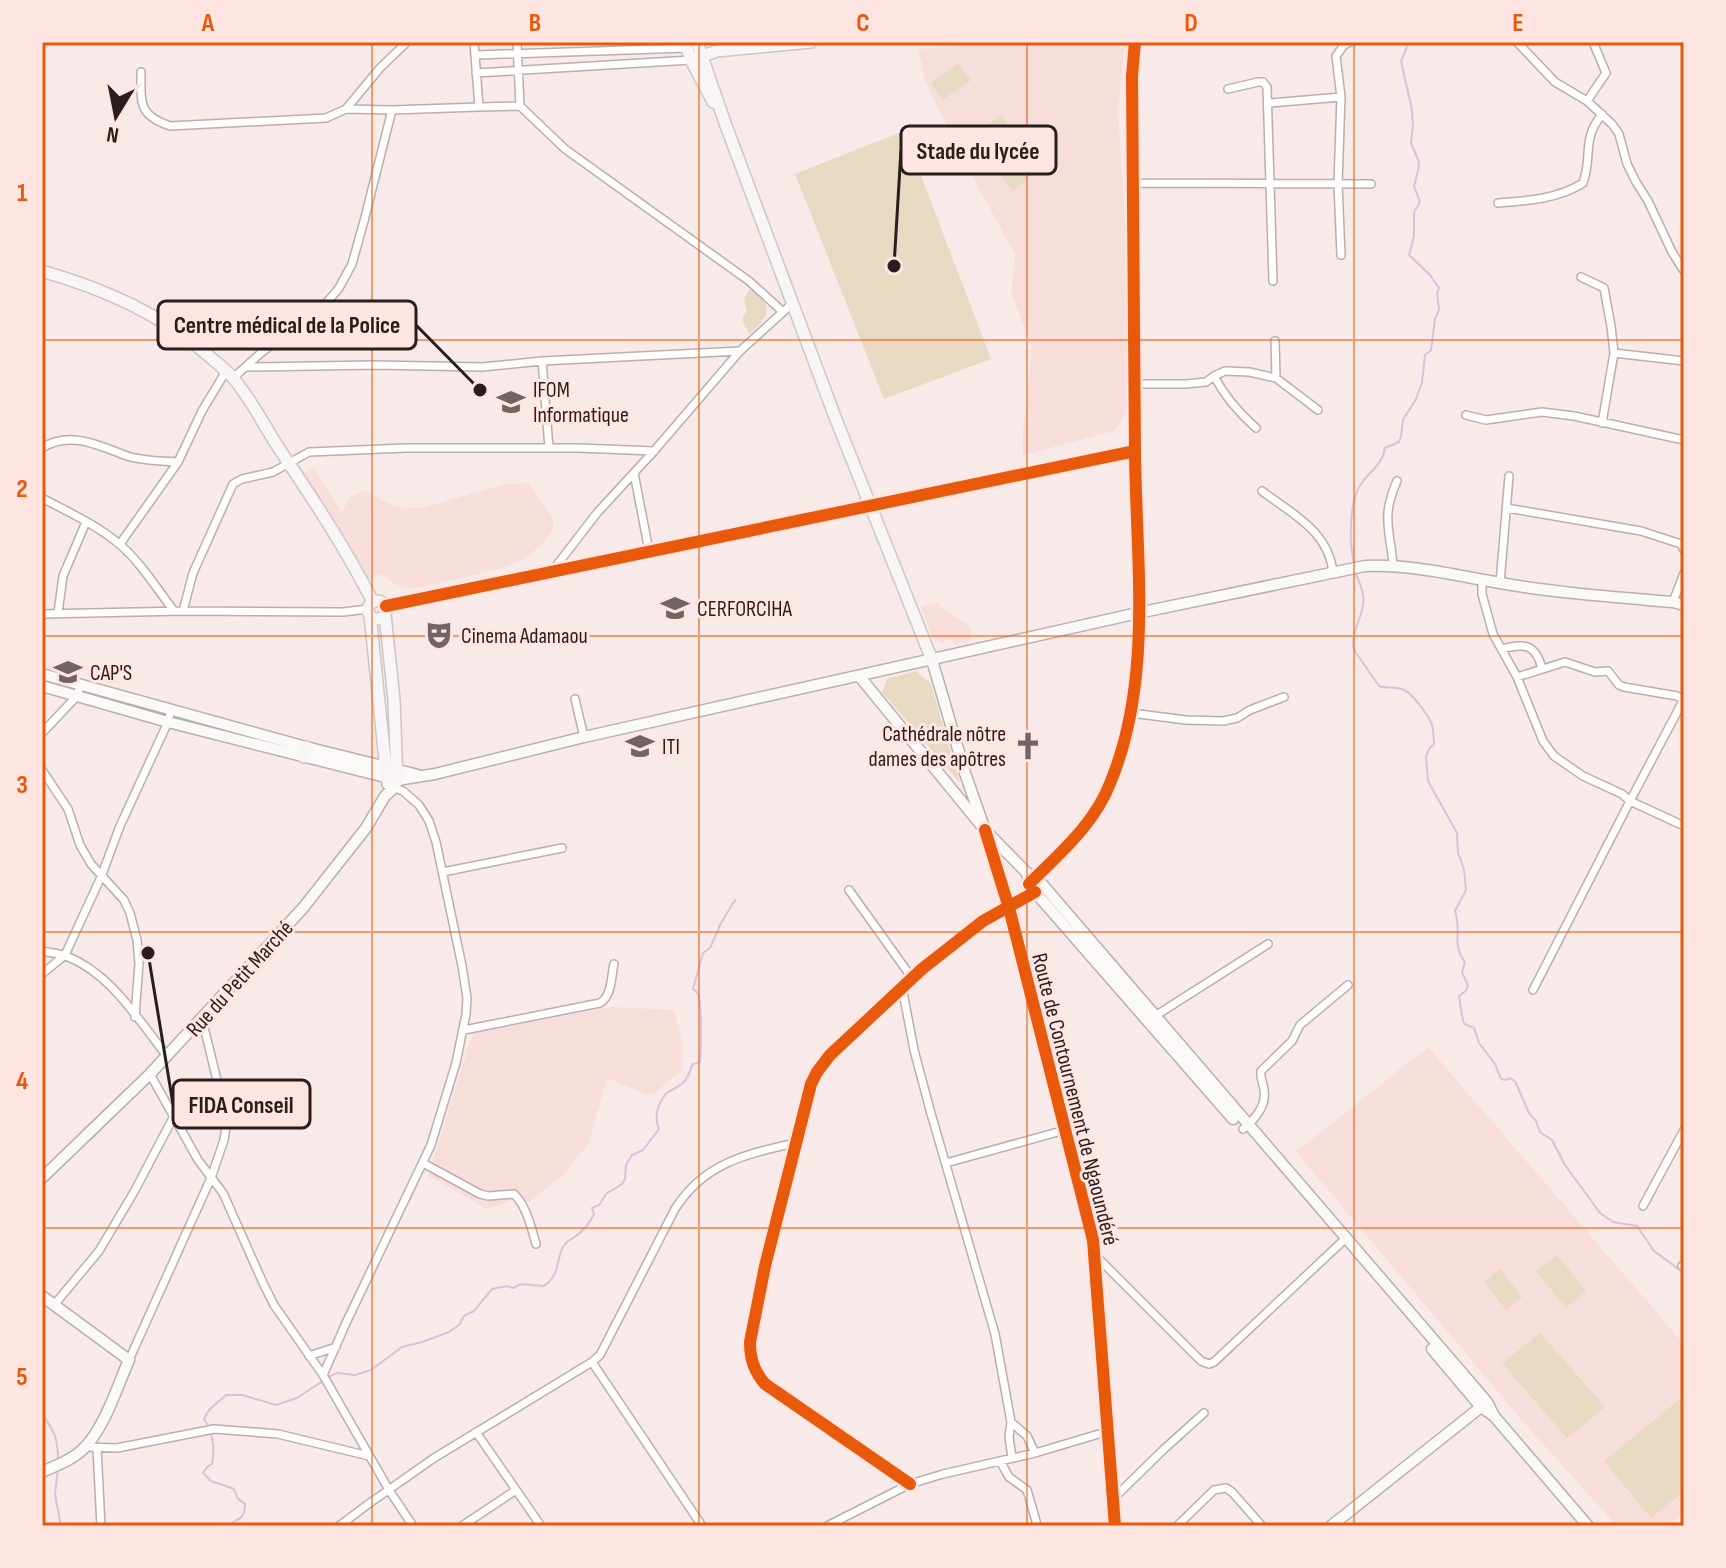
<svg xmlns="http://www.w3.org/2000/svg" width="1726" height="1568" viewBox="0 0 1726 1568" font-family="'Sofia Sans Condensed',sans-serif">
<rect width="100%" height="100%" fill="#f8eae8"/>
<path fill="#f7dedb" d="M1002,42H1125L1118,112L1125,223L1127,411L1114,431L1023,455L1022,442L1032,348L1011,292L1015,255L959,151L926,83L918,49Z
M314,469L342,512L349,498L364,490L393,506L417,509L505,484L529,483L553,518V530L541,546L522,560L499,569L422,587L405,588L393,583L382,574L367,581L300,475Z
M939,602L940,607L972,627L971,633L972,638L965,644L962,641L956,646L948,638L942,644L933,638L920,606Z
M612,1007L674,1010L683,1046L682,1070L655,1093L648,1095L607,1078L589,1143L564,1174L530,1202L513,1200L487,1209L428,1176L473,1033Z
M1428,1047L1684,1344V1513L1668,1526H1617L1533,1433L1296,1152Z"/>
<path fill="#e8d9c2" d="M958,63L971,80L943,100L931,83Z
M1001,115L1018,137L978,169L960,147Z
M904,131L991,359L884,399L795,174Z
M1026,144L1043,166L1013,191L997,170Z
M750,289C775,305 770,317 749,334L742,319L747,311L744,298Z
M916,671L931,684L960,783L882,692L887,679Z
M1557,1255L1586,1291L1566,1308L1536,1271Z
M1500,1269L1522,1297L1506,1310L1484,1282Z
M1540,1333L1605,1407L1567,1438L1502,1363Z
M1684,1396V1492L1651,1518L1604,1461Z"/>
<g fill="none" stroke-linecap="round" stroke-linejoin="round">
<path stroke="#dfbedb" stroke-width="2" d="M1354,563C1349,543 1349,501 1361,484C1369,472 1383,464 1385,448L1399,442L1401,436L1403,420L1416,399L1422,383L1425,355L1431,350L1435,319L1439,310L1437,294L1439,288L1430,275L1409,255L1414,236V212L1420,202L1414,186L1418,171L1419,162L1411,143L1413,126L1412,110L1401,61L1409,42
M1356,574C1360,584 1365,594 1363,605C1361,621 1350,634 1354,650L1379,686C1387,689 1395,686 1404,690C1412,693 1429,716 1432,725C1434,731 1433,737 1434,744L1429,749L1426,757L1428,781L1457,833L1458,853L1464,869L1466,890L1455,911C1462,931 1451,944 1465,962L1462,972C1467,985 1473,987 1459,996L1463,1021L1465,1024L1474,1028L1479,1043L1495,1064L1501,1079L1506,1080L1510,1078L1515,1081L1529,1113L1536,1121L1540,1132L1552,1140L1565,1165L1600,1213L1613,1222L1637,1226L1654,1251L1684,1273
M328,1377L337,1373L355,1375L371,1370L402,1347L422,1342L449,1332L459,1325L464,1316L474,1311L492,1289L507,1286L513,1288L521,1284L544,1286C561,1273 555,1263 563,1247C566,1241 569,1241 573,1238C582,1232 590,1223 594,1214L592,1208L599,1205L606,1194L622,1184L625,1179L626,1165L632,1155L643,1150L659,1129C654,1118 657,1103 667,1093C672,1089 679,1087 684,1082C688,1078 690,1070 693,1064L700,1062C701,1050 702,1003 698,994C697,992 695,990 693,989L703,953L710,948L721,923L735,900
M42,1413C54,1433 57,1433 58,1458
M58,1469L55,1494L61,1526
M227,1526C237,1518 245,1521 245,1504L238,1499L234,1489L211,1481L203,1473L207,1467L212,1464C215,1449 213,1431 204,1419L209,1410L226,1395H242L276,1405L297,1398L323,1381"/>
<defs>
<path id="street" d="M474,42L479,107L520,106
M517,42L520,106L565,149L749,281L782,311
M1517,42L1555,82L1587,101L1612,124L1619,134L1627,164L1636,182L1648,201L1672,252L1684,271
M476,55L687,48
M141,72C141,103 138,115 170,126L326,118L346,109L392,110
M476,73L691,60
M1228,89L1258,82H1263L1267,87L1273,281
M1587,101L1606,73L1593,42
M1269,103L1341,97
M346,109L380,68L407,42
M1133,183L1371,184
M1498,203C1526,201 1558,199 1583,183C1593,155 1581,141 1602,114
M1341,255L1338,184L1341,97L1336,56L1344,45L1350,42
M1581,277L1604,288L1611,326L1614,353
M1275,341L1276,378
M542,361L549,448
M246,367L375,365L482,367L542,361L740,351
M1214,376C1225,397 1238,412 1256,428
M233,378L262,352L323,307L339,288L352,264L364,221L392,110L479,107
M1135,384H1186L1206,382L1214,376L1225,371L1249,372L1276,378L1318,410
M1466,415L1486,420L1542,412L1574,416L1684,440
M1602,423L1614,353L1684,361
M42,448C70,430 100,446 127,456C143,461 162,461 178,462
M634,473L649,551
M1262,491C1292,514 1329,531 1333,573
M42,498C68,512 95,524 118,543C140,561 157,589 174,611
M1507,508L1641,531L1681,544L1684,550
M120,544L178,462L202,411L226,371
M1393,565C1390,529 1381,517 1397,481
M553,570L597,513L654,451L740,351L794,302
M1482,579V594L1493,634L1517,677L1543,741L1554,756L1583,776L1622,794L1630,801L1684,826
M1500,583L1509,476
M1673,602L1684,573
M386,606L1135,451
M183,611L193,573L233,484L242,479L273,472L309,452L406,448H579L654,451
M58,613L63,576L86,522
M42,614L183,611L343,612L368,609
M1502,649C1525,643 1536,644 1542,669
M1517,677L1565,662L1595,672L1608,671L1619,685L1624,687L1677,696L1684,700
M575,699L584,737
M1131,713L1186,720L1223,721L1237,718L1250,710L1284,697
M42,733L77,696L80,685
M42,770L68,809L80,845L91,864L124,900L130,913L137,940L139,963L135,1017
M443,872L562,848
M1033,880C1045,869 1058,858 1068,846C1095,816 1112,786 1124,747C1149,657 1136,545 1135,451C1133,326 1133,201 1132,76L1135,42
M849,890L912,978
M42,951C50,953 59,953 66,956C111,973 139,1021 167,1056
M42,974L65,955L101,877L120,826L168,722L171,709
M902,987L914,1050L930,1110L995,1334L1011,1422L1009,1437L1012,1458
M1533,990L1630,801L1684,699
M1152,1018L1268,944
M464,1030L600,1003C612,996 611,977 614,964
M150,1074L198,1160L223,1193L263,1283L274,1305L323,1375L389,1490L413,1526
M1243,1129C1254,1120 1267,1107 1264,1090C1263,1082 1260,1078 1261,1071L1292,1041L1300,1025L1348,985
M423,1163L480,1194L488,1196L514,1194C527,1207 531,1227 536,1244
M946,1163L1065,1130
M1643,1206L1684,1130
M1094,1254L1201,1361L1209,1364L1214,1362L1345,1239
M1682,1266L1684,1264
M54,1305L99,1251L134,1192L174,1116
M309,1356L336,1347
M129,1360L211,1178L224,1140L227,1121L202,1019
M592,1362L702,1526
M323,1375L346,1323L431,1145L456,1063L466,1014L467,998L462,966L436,842L429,821L419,805L403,791L386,785
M1011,1422L1027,1436L1035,1453
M476,1432L541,1526
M86,1447L117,1448L214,1429L278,1434L369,1456
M97,1448L101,1526
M1000,1461L1009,1477L1027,1490L1036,1521V1526
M910,1484L765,1384C754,1371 750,1359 750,1342L765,1266L811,1084L817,1072L830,1055L922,969L983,921L1035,892
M1114,1498L1163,1450L1204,1413
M339,1526L367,1505L434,1458L592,1362L600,1355L675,1209C704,1163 746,1154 795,1143
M462,1526L516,1490
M827,1526L910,1484L943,1474L1035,1453L1109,1431
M1177,1526L1214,1490L1226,1488L1232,1492L1262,1526"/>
<path id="secondary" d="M932,660L965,773L985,830L1009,908L1093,1240L1115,1526
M42,674L306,747L418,775
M860,677L985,830L1027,873L1036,877L1042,884L1487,1402L1494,1416
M42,686L168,722L397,780L435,774L584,737L1138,613L1365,566C1411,564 1454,575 1500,583C1557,593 1615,597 1673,602L1684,605
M1027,873L1029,884L1035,892L1233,1119
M42,1178L150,1074L303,908L366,828L385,796L395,787L397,780
M42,1296L129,1360C117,1387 106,1424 86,1446C75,1459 57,1465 42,1472
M1432,1349L1481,1407L1494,1416L1588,1526
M1331,1526L1486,1403"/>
<path id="primary" d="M685,42L691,60L713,102
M697,42L725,123L835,417L932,660
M691,60L717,51L811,42
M42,271C104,289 162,314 210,357C218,364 226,370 233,378C252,400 264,426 280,450C313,499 346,549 373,602
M368 610a9 9 0 1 1 18 0a9 9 0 1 1-18 0Z
M385,614L394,700L397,780
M370,615L387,779
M304,757L306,747"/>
</defs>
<use href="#street" stroke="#baafae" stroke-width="10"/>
<use href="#secondary" stroke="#baafae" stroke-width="13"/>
<use href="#primary" stroke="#cdc6c5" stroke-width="14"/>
<use href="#street" stroke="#fefcfc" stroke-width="7"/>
<use href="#secondary" stroke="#fbf8f8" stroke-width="10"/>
<use href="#primary" stroke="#f9f4f5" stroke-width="11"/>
<defs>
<path id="cycleway" d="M386,606L1135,451
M985,830L1009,908L1093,1240L1115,1526
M1029,884C1060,853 1095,824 1111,781C1153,678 1136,560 1135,452C1133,326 1133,201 1132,76L1135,42
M910,1484L765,1384C754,1371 750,1359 750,1342L765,1266L811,1084L817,1072L830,1055L922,969L983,921L1035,892"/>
</defs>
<use href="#cycleway" stroke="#fee5e2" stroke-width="17"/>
<use href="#cycleway" stroke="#e8590c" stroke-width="12"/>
</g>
<path fill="none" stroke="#e8590c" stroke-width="2" stroke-opacity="0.55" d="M372,42V1526M699,42V1526M1027,42V1526M1354,42V1526M42,340H1684M42,636H1684M42,932H1684M42,1228H1684"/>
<defs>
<symbol id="university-bare" viewBox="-9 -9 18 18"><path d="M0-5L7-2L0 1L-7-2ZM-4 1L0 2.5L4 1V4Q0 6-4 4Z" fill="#706564" stroke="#fee5e2" stroke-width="2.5" paint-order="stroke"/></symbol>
<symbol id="theatre-bare" viewBox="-9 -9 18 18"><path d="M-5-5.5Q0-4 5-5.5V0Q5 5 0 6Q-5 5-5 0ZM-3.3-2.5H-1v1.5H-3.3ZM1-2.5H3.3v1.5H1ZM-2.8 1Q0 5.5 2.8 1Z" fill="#706564" stroke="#fee5e2" stroke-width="2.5" paint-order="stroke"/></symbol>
<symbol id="church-bare" viewBox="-9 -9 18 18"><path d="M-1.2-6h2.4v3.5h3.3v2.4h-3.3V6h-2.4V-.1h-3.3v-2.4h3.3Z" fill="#706564" stroke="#fee5e2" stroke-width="2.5" paint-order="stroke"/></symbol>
</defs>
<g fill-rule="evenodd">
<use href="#university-bare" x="491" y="382" width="40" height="40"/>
<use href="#university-bare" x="655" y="588" width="40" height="40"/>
<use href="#theatre-bare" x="419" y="615" width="40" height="40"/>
<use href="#university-bare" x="48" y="652" width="40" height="40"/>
<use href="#university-bare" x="620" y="726" width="40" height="40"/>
<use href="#church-bare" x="1008" y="726" width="40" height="40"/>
</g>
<g text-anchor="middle" stroke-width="6" stroke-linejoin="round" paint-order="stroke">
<g font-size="22" fill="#271e1d" stroke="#fee5e2" text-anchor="start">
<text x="533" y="397">IFOM<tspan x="533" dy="25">Informatique</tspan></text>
<text x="697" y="616">CERFORCIHA</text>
<text x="461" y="643">Cinema Adamaou</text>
<text x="90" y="680">CAP'S</text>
<text x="1006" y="741" text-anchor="end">Cathédrale nôtre<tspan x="1006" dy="25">dames des apôtres</tspan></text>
<text x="662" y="754">ITI</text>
</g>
<g font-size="22" fill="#271e1d" stroke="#fee5e2">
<text transform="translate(239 978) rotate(-48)" y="8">Rue du Petit Marché</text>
<text transform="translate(1076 1099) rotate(76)" y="8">Route de Contournement de Ngaoundéré</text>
</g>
</g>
<path fill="none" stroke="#271e1d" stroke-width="3" d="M894 266L901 150M480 390L416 325M148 953L173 1104"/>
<g fill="#271e1d" stroke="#fee5e2" stroke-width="3">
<circle cx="894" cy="266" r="8"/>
<circle cx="480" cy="390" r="8"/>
<circle cx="148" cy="953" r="8"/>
</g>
<g fill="#fee5e2" stroke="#271e1d" stroke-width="3">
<rect x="901" y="126" width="155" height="48" rx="8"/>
<rect x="158" y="301" width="258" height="48" rx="8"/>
<rect x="173" y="1080" width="137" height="48" rx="8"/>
</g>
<g font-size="24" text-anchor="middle" font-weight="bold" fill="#271e1d">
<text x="978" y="159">Stade du lycée</text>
<text x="287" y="333">Centre médical de la Police</text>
<text x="241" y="1113">FIDA Conseil</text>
</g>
<rect width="1726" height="1568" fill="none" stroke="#fee5e2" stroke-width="88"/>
<g transform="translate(116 116) rotate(190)" stroke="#fee5e2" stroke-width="6" paint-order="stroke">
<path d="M0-6L14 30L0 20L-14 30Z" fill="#271e1d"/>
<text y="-12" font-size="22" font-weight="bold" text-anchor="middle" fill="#271e1d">N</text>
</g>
<rect x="44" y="44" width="1638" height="1480" fill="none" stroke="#e8590c" stroke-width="3"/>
<g font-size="26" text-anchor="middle" font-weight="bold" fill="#e8590c">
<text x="208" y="31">A</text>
<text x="535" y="31">B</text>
<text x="863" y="31">C</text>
<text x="1191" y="31">D</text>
<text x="1518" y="31">E</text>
<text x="22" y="201">1</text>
<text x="22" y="497">2</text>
<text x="22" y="793">3</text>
<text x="22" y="1089">4</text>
<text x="22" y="1385">5</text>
</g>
</svg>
